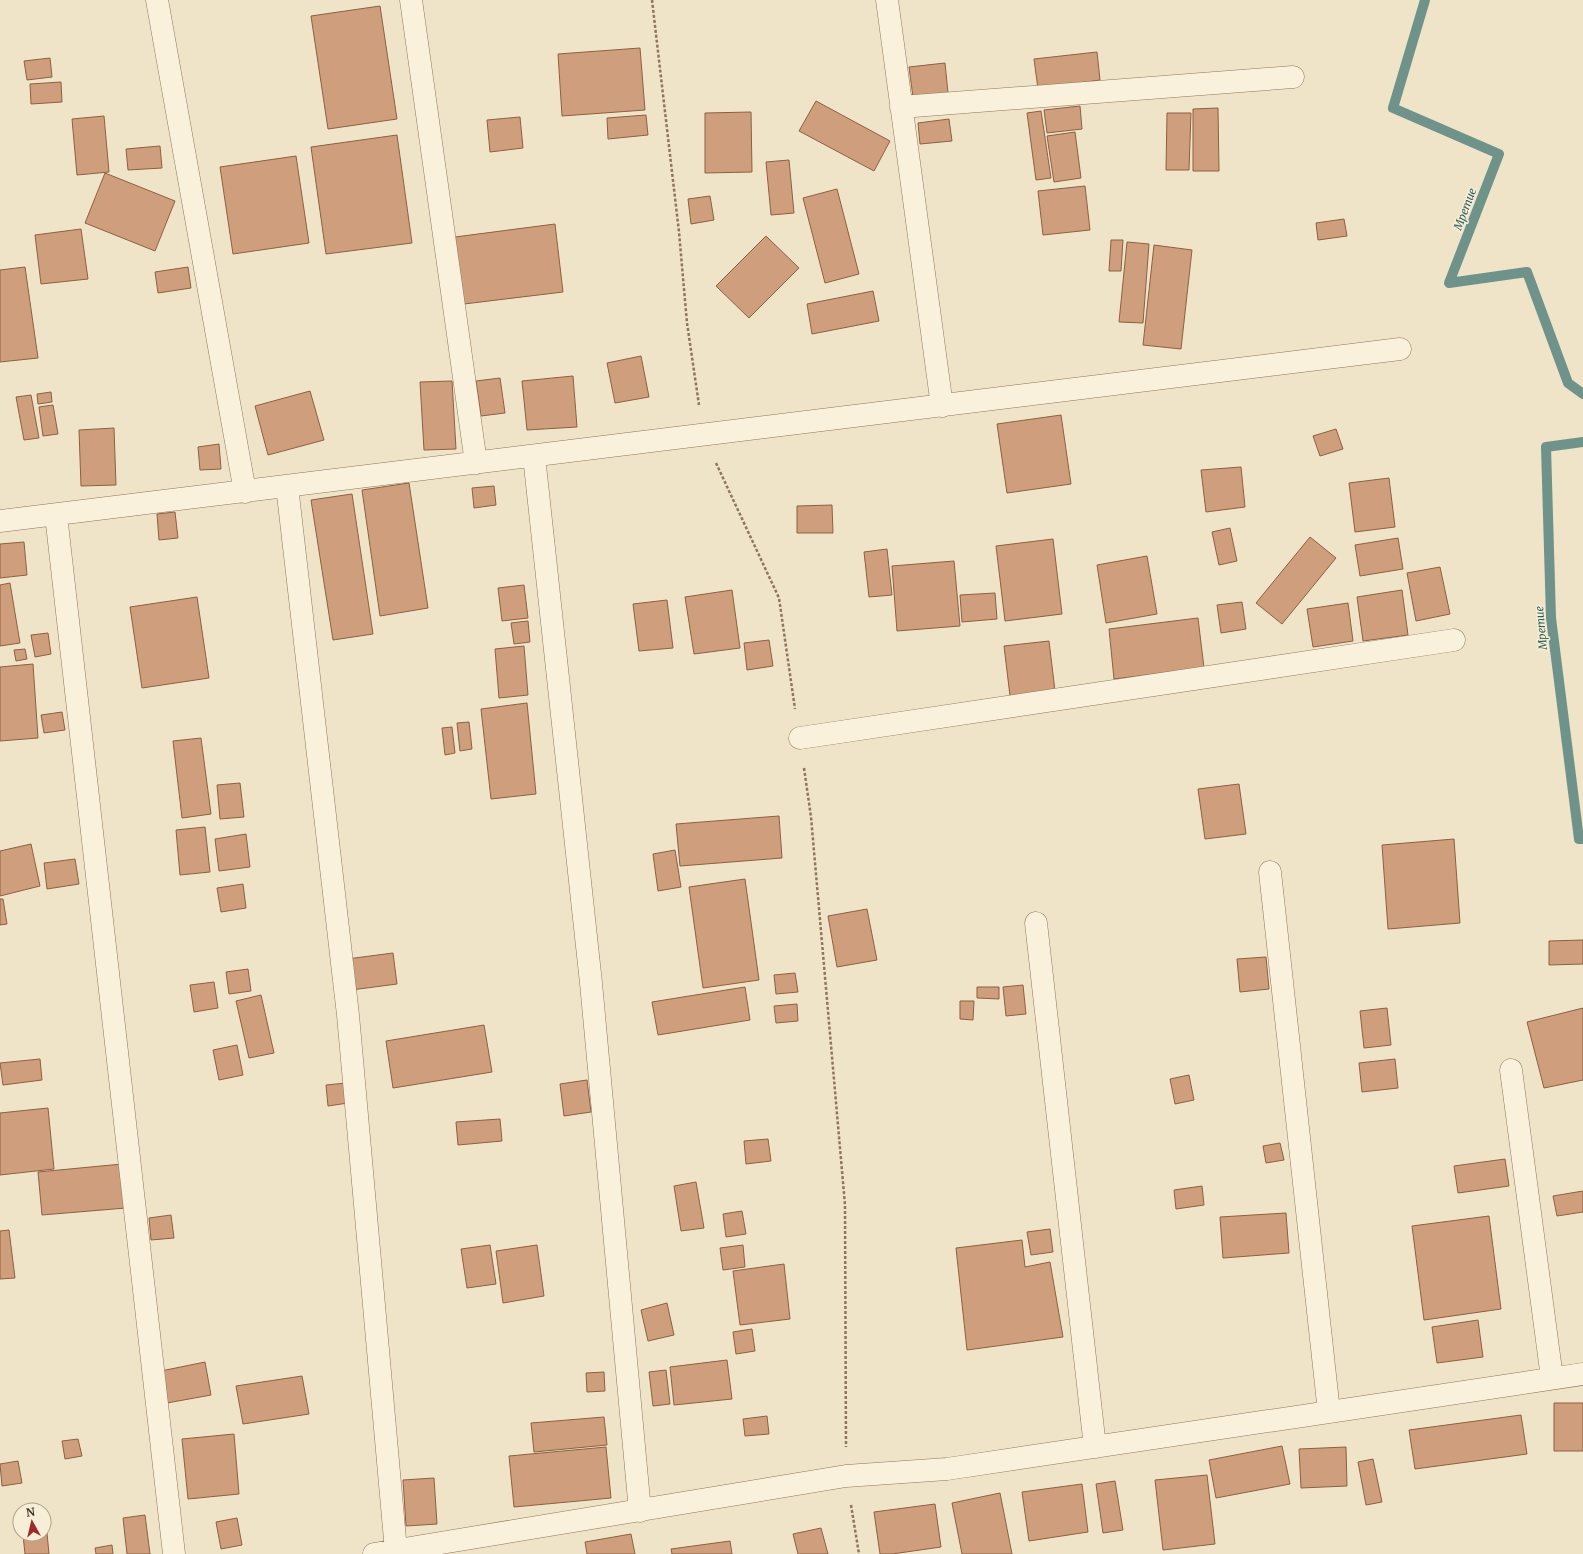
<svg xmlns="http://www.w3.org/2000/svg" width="1583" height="1554" viewBox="0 0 1583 1554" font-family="Merriweather,serif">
<rect width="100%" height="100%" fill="#f0e4c8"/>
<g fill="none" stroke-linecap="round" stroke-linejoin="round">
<path stroke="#6f938a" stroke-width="10" d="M1425,0L1393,108L1499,154L1449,283L1527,272L1568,383L1583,394
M1583,442L1546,447L1551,618L1579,839H1583"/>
</g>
<path fill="#cf9f7d" stroke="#8d5f41" d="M380,6L397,119L328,129L311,16Z
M640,48L645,110L562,116L558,54Z
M1097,52L1100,80L1038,89L1034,59Z
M50,58L52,77L27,80L24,61Z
M945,63L948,93L913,97L909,67Z
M61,82L62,102L31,104L30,84Z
M816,101L890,141L874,171L799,131Z
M1080,106L1082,129L1047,133L1044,110Z
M1218,108L1219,171H1193V109Z
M1041,111L1051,178L1036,180L1027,113Z
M751,112L752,172L705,173V113Z
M1167,113H1191L1189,170H1166Z
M646,115L648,135L608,139L607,118Z
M104,116L109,172L77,175L72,119Z
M520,117L523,148L490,152L487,120Z
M949,119L952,141L920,144L918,123Z
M1075,132L1081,178L1054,182L1047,136Z
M397,135L412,243L326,254L311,147Z
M160,146L162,168L128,170L126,149Z
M296,156L309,243L233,254L220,167Z
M789,160L794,213L771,215L766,162Z
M105,173L175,201L155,251L85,223Z
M1085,186L1090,230L1043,235L1038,191Z
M837,189L859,274L825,283L803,198Z
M710,196L714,220L691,224L688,199Z
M1344,219L1347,236L1318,240L1316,223Z
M555,224L563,292L464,304L455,237Z
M81,229L88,279L41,284L35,235Z
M766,236L799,268L749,318L716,286Z
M1111,240H1123L1121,271H1109Z
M1127,242L1149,244L1143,323L1119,322Z
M1154,245L1192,250L1181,349L1143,345Z
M25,267L38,358L0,362V270Z
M188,267L191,288L158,293L155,272Z
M873,291L879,321L812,334L807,304Z
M641,356L649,397L615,403L607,363Z
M573,376L577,427L527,430L522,381Z
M500,378L505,413L481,416L476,381Z
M452,381L456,449L424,450L420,382Z
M310,391L324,440L268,455L255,406Z
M51,392L52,402L38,404L37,394Z
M31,395L39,438L24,440L16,397Z
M53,405L58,434L43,436L39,407Z
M1061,415L1071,484L1007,493L997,424Z
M114,428L116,485L81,486L79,430Z
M1336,429L1343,449L1320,456L1313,436Z
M219,444L221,469L200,470L198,447Z
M1241,467L1245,507L1206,512L1201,470Z
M1389,478L1395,527L1355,532L1349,483Z
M409,483L428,608L380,616L362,490Z
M494,486L496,505L474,508L472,488Z
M352,494L373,634L333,640L311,500Z
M832,505L833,533H797V506Z
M175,512L178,538L159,540L157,514Z
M1230,528L1237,561L1219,565L1212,532Z
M1310,537L1336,558L1282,624L1256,603Z
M1398,538L1403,569L1360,576L1355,545Z
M1053,539L1062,614L1005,621L996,546Z
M24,542L27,575L0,578V544Z
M887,549L892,595L869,597L864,552Z
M1147,556L1157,614L1106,623L1097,565Z
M954,561L960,626L897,631L892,566Z
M1440,567L1450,614L1416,621L1407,573Z
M10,583L20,643L0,646V585Z
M524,585L528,618L502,621L498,588Z
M732,590L740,648L694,654L685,597Z
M1402,590L1408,635L1363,641L1357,597Z
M995,593L997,619L962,622L960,595Z
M197,597L209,678L142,688L130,607Z
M667,600L673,648L639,651L633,604Z
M1242,602L1246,629L1221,633L1217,605Z
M1348,603L1353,641L1313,647L1307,609Z
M1198,618L1204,668L1114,679L1109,629Z
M528,621L530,642L514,644L511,623Z
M48,633L51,654L35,657L31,635Z
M769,640L773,666L747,670L744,643Z
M1049,641L1055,691L1010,696L1004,646Z
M524,646L528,695L499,698L495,649Z
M25,649L27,659L16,661L14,650Z
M33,664L38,738L0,741V667Z
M527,703L536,794L491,799L481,709Z
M62,712L65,730L44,733L41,715Z
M469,722L472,749L460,751L457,723Z
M452,727L455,753L445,755L442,728Z
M201,738L211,814L182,818L173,741Z
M240,783L244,817L220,819L217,785Z
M1239,784L1246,834L1205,839L1198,789Z
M779,816L782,858L680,866L676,824Z
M205,827L210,872L180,875L176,830Z
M246,834L250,867L219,871L215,839Z
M1454,839L1460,923L1388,929L1382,845Z
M31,844L40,886L0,896V851Z
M675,850L681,887L658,891L653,854Z
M75,859L79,884L47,889L44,863Z
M745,879L759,980L703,988L689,887Z
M243,884L246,908L221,912L217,888Z
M0,899H3L7,924L0,925Z
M867,909L877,960L837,967L828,916Z
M1583,940V964L1549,965V941Z
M393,953L397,984L351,990L347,959Z
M1266,957L1269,989L1240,992L1237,959Z
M248,969L251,991L229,994L226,972Z
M795,973L798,992L776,994L774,975Z
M214,982L218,1008L194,1012L190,985Z
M1023,985L1026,1014L1006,1016L1003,987Z
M745,987L750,1020L658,1035L652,1002Z
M977,987H999V999L977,998Z
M261,995L274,1053L249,1058L236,1001Z
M960,1001H974L973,1020L960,1019Z
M797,1004L798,1021L776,1023L774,1006Z
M1387,1008L1391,1045L1364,1048L1360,1011Z
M1583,1008V1080L1544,1088L1527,1022Z
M484,1025L492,1072L393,1088L386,1041Z
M237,1045L243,1075L219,1080L213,1050Z
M40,1059L42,1080L3,1085L0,1063Z
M1395,1059L1398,1088L1362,1092L1359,1063Z
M1189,1075L1194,1100L1175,1104L1170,1079Z
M587,1080L591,1112L564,1116L560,1084Z
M346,1083L348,1103L328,1106L326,1085Z
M48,1108L54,1169L0,1175V1113Z
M500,1119L502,1141L458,1145L456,1122Z
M768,1139L771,1161L746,1164L744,1141Z
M1280,1143L1284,1160L1266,1163L1263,1146Z
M1505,1159L1509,1186L1458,1193L1454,1166Z
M122,1164L126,1208L42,1215L38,1172Z
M696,1182L704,1228L681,1231L674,1186Z
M1202,1186L1204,1205L1176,1209L1174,1190Z
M1583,1191V1212L1557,1216L1553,1196Z
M742,1211L746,1234L726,1237L723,1214Z
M1286,1213L1289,1253L1223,1258L1220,1217Z
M171,1215L174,1238L151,1240L149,1218Z
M1489,1216L1501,1309L1424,1320L1412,1226Z
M1050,1229L1053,1252L1031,1255L1027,1232Z
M9,1230L15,1278L0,1279V1231Z
M1022,1240L1025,1267L1050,1262L1063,1337L967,1350L956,1248Z
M490,1245L496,1284L467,1288L461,1249Z
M537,1245L544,1296L503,1303L496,1251Z
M743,1245L745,1267L723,1270L720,1248Z
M784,1264L790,1319L740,1325L733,1271Z
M667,1303L674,1335L648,1341L641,1310Z
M1478,1320L1483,1357L1437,1363L1432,1327Z
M752,1329L755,1351L736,1354L733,1332Z
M727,1360L732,1399L674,1405L670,1367Z
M205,1362L211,1395L167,1403L161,1371Z
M666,1370L670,1404L653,1406L649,1372Z
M604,1372L605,1391L587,1392L586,1373Z
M302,1376L309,1414L243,1424L236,1386Z
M1554,1403H1583V1451H1554Z
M1521,1415L1527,1454L1415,1469L1409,1430Z
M767,1416L769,1434L745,1436L743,1419Z
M604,1417L607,1445L534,1452L531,1423Z
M234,1434L239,1494L188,1499L182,1439Z
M78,1439L82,1456L65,1459L62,1441Z
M1282,1446L1290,1484L1216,1498L1209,1460Z
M606,1447L611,1498L514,1507L509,1456Z
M1346,1447L1347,1486L1301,1488L1299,1449Z
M1373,1459L1382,1502L1366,1505L1358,1462Z
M18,1461L22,1483L2,1486L0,1464Z
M1207,1475L1215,1544L1163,1550L1155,1480Z
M434,1478L437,1524L406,1526L403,1480Z
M1115,1481L1123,1530L1103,1533L1096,1484Z
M1082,1484L1088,1532L1029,1541L1022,1492Z
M1000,1493L1012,1554H962L952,1503Z
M935,1504L941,1547L892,1554H880L874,1512Z
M145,1515L150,1554H127L123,1518Z
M237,1518L242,1545L221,1549L216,1522Z
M821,1528L828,1554H798L793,1534Z
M44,1533H47L49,1554H25L23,1535Z
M631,1534L635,1554H587L585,1542Z
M730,1541L732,1554H672L671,1549Z
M112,1545L113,1554H96L95,1548Z"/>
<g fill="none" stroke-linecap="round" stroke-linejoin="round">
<defs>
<path id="street" d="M157,0L245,492
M411,0L476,463
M887,0L942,406
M901,107L1293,77
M534,456L591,983L640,1511
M287,486L348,1015L396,1551
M56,515L174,1554
M0,521L1400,349
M800,738L1454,640
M1270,872L1329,1412
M1036,923L1095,1447
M1511,1070L1552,1378
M374,1554L846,1476L947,1469L1583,1374"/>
</defs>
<use href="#street" stroke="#8d765c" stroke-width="23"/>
<path stroke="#8d765c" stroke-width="2.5" stroke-dasharray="3 2" stroke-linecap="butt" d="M652,0L679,232L687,323L699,405
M716,463L779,598L795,709
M804,768L811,817L845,1205L846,1447
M851,1505L859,1554"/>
<use href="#street" stroke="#faf1dc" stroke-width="22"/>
</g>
<g text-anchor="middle" stroke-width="3" stroke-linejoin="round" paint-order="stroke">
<g font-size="11" font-style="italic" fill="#2f5d5a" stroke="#f7eed8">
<text transform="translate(1465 209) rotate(-69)" y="4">Mpemue</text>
<text transform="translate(1541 628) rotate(-95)" y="4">Mpemue</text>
</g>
</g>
<g transform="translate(32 1522) rotate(352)"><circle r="19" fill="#f7eed8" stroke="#ada18e"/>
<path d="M0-3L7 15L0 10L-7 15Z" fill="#9e2a2b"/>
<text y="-6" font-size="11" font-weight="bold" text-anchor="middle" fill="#3d2e20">N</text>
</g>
</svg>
